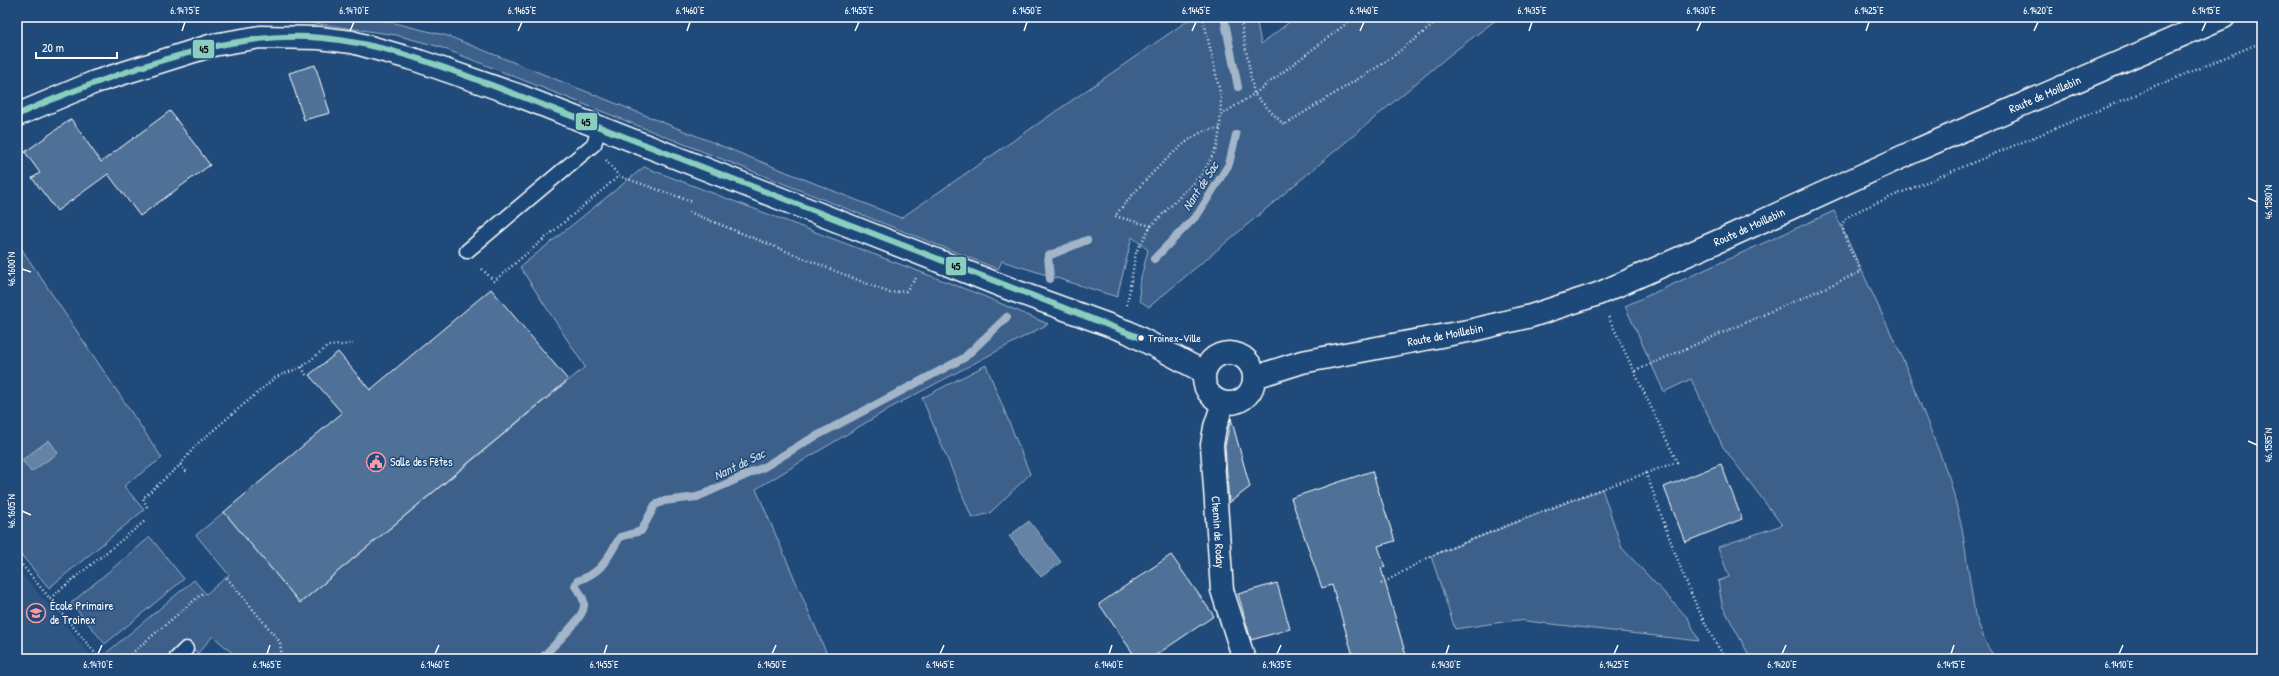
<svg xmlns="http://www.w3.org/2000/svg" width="2279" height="676" viewBox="0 0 2279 676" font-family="'Patrick Hand',sans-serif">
<rect width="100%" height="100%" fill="#1f4a7a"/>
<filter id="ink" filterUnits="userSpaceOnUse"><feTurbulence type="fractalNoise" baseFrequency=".025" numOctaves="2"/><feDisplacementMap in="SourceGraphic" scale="8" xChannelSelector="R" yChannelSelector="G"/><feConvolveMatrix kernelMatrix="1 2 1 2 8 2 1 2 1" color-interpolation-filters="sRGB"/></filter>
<g filter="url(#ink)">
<path fill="#2e5683" d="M17,568L94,659H17Z"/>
<path fill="#3c618b" stroke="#9eb0c5" d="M292,17H369L448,36L901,218L1193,17H1256L1261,44L1296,17H1500L1452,53L1149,307L1140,301L1139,285L1148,250L1132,237L1117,297L1002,261L998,269L440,47L396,35L299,21Z
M644,167L981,295L1048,324L892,407L756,489L829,659H239L213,636L198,653L182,641L164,659H109L105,654L194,580L206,594L229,575L196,535L224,512L300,603L585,367L520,267Z
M1834,211L1902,357L1950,480L1962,528L1975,615L1987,646L1996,659H1751L1722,605L1718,581L1729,577L1718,547L1782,525L1723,447L1691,379L1664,392L1625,306Z
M17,242L162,458L124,486L144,510L49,588L17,550Z
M986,365L1030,474L990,513L972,518L922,398Z
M1602,489L1622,548L1688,618L1699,641L1517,620L1455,629L1431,556Z
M150,537L184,579L105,644L71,603Z"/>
<path fill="#6583a4" stroke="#a3b5c8" d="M49,440L58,453L31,472L22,460Z
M1029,521L1061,562L1041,577L1009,536Z"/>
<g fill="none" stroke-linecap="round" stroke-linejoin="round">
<path stroke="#a3b5c8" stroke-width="8" d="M1224,17L1238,87
M1154,259L1198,214L1229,164L1236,135
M1050,279L1048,256L1087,240
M541,659C551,647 583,620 584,606C585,598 579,592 575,586L577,581C604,571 606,560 620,537L641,531L655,505L664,501L697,497L764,467L805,442L964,358L1007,317"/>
</g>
<path fill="#507197" stroke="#fff" d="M315,65L330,113L304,120L289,73Z
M170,111L210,165L140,216L108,174L57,211L32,178L40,173L25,152L71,119L101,162Z
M491,289L568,380L300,603L224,512L342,413L309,375L338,352L370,390Z
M1231,418L1250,487L1229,503L1225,446Z
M1721,464L1742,519L1685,542L1664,487Z
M1372,471L1395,541L1378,546L1385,567L1381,568L1407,659H1354L1332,585L1322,588L1291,498Z
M1171,555L1214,616L1150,659H1137L1099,604Z
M1277,583L1290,629L1251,640L1238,594Z"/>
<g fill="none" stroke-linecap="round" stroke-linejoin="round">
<defs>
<path id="service" d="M467,251L594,144L599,129
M176,659L186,649"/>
<g id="minor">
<path id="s1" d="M1223,403L1215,427L1212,445L1222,590L1244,659"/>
</g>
<g id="tertiary">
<path d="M17,115L95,82L213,45L260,37L319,38L352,42L416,60L520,96L1015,291L1128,332L1204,372"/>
<circle cx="1229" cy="378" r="25"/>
<path id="s2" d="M1255,377L1302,362L1473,330L1531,316L1598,294L1730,236L1917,150L2224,17"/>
</g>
</defs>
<use href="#service" stroke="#fff" stroke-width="17"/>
<use href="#minor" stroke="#fff" stroke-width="25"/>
<use href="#tertiary" stroke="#fff" stroke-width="25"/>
<path stroke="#fff" stroke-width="2.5" stroke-dasharray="1 3" stroke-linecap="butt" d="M1240,17L1254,94L1284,125L1387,61L1443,17
M1221,115L1254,94L1355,17
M606,160L619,176L693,202
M689,212L890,293L906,291L916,278
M1151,226L1115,216C1131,195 1184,135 1208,130C1211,129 1216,129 1220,129
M482,269L494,281L619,176
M1127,305L1136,252L1151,226L1203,173L1217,147L1220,129L1221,97L1203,17
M302,367L307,377
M1635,371L1861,272C1857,262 1838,231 1844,221C1847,216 1857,212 1862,209L2262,42
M180,465L188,473
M1646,473C1669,534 1690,606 1726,659
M147,507L143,498L180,465L197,444L276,377L302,367L328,346L353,344
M17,559L100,659
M227,578L280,642L282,659
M1381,584L1431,556L1568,501L1677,462L1608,316
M50,598L145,521
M125,659L204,592"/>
<use href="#service" stroke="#1f4a7a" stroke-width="14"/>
<use href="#minor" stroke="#1f4a7a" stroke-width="22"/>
<use href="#tertiary" stroke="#1f4a7a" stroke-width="22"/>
<defs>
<path id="bus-1" d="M17,115C57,96 99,81 141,67C200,48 260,32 323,38C391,44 456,72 520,96L1141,338"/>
</defs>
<use href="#bus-1" stroke="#1f4a7a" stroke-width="9"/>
<use href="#bus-1" stroke="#8acec0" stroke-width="6"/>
</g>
</g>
<path fill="none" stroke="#fff" stroke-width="1.5" d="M182,31L185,22M350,31L354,22M518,31L522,22M687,31L690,22M855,31L859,22M1024,31L1027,22M1192,31L1196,22M1360,31L1364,22M1529,31L1532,22M1697,31L1701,22M1866,31L1869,22M2034,31L2038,22M2202,31L2206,22M2248,198L2257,202M22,269L31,272M2248,441L2257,445M22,511L31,515M98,654L102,645M267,654L270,645M435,654L439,645M604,654L607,645M772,654L776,645M940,654L944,645M1109,654L1112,645M1277,654L1281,645M1446,654L1449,645M1614,654L1618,645M1782,654L1786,645M1951,654L1954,645M2119,654L2123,645"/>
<defs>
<symbol id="civic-ring" viewBox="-11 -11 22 22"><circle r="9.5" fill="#1f4a7a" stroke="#ff9aa2" stroke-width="1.5"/><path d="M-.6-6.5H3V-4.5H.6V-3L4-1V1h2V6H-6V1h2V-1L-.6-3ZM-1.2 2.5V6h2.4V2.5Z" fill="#ff9aa2"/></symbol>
<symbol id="school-ring" viewBox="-11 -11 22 22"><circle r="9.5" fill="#1f4a7a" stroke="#ff9aa2" stroke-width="1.5"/><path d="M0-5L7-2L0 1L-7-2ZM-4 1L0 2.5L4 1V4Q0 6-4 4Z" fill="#ff9aa2"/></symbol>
</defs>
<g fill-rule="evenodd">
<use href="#civic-ring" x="365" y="451" width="22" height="22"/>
<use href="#school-ring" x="25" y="602" width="22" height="22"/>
</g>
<circle fill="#fff" stroke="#1f4a7a" stroke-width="1.5" cx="1141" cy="338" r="3.5"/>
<g text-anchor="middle" stroke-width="3" stroke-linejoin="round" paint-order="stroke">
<g font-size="11" fill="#fff" stroke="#1f4a7a" text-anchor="start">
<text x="1148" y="342">Troinex-Ville</text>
</g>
<g font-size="12" fill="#fff" stroke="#1f4a7a">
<text dy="4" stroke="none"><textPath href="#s2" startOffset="843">Route de Moillebin</textPath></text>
<text dy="4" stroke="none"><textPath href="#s2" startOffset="519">Route de Moillebin</textPath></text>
<text dy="4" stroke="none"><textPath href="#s2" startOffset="195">Route de Moillebin</textPath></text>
<text dy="4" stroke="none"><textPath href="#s1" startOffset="131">Chemin de Roday</textPath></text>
</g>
<g font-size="12" fill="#fff" stroke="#1f4a7a" text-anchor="start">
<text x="390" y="466">Salle des Fêtes</text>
<text x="50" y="610">École Primaire<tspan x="50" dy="14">de Troinex</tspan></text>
</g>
<g font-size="13" font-style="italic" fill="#d8e0e8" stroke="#1f4a7a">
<text transform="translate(1200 186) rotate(-57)" y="5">Nant de Sac</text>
<text transform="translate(739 464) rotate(-26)" y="5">Nant de Sac</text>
</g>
</g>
<g stroke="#1f4a7a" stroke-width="1.5">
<rect x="192" y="39" width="23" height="20" rx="4" fill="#8acec0"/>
<rect x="575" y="112" width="23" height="19" rx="4" fill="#8acec0"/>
<rect x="945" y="256" width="22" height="20" rx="4" fill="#8acec0"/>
</g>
<g font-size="11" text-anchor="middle" font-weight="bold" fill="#111">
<text x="204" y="53">45</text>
<text x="586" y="126">45</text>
<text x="956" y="270">45</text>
</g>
<rect width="2279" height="676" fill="none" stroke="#1f4a7a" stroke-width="44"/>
<path d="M36 52v6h81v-6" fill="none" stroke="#ffffff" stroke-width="2"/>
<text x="42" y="52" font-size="12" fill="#ffffff" stroke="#1f4a7a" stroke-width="3" paint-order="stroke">20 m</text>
<rect x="22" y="22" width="2235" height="632" fill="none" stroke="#fff" stroke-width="1.5"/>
<g font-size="10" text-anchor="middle" fill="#fff">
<text x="185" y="14">6.1475°E</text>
<text x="354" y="14">6.1470°E</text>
<text x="522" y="14">6.1465°E</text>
<text x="690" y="14">6.1460°E</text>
<text x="859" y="14">6.1455°E</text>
<text x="1027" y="14">6.1450°E</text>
<text x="1196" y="14">6.1445°E</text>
<text x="1364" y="14">6.1440°E</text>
<text x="1532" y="14">6.1435°E</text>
<text x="1701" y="14">6.1430°E</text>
<text x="1869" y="14">6.1425°E</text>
<text x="2038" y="14">6.1420°E</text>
<text x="2206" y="14">6.1415°E</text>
<text transform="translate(2268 202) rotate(-90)" y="4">46.1580°N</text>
<text transform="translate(11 269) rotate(-90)" y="4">46.1600°N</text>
<text transform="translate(2268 445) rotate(-90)" y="4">46.1585°N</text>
<text transform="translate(11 511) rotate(-90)" y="4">46.1605°N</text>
<text x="98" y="668">6.1470°E</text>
<text x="267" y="668">6.1465°E</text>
<text x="435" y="668">6.1460°E</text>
<text x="604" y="668">6.1455°E</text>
<text x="772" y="668">6.1450°E</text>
<text x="940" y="668">6.1445°E</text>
<text x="1109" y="668">6.1440°E</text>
<text x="1277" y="668">6.1435°E</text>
<text x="1446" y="668">6.1430°E</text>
<text x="1614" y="668">6.1425°E</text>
<text x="1782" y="668">6.1420°E</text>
<text x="1951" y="668">6.1415°E</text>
<text x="2119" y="668">6.1410°E</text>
</g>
</svg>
